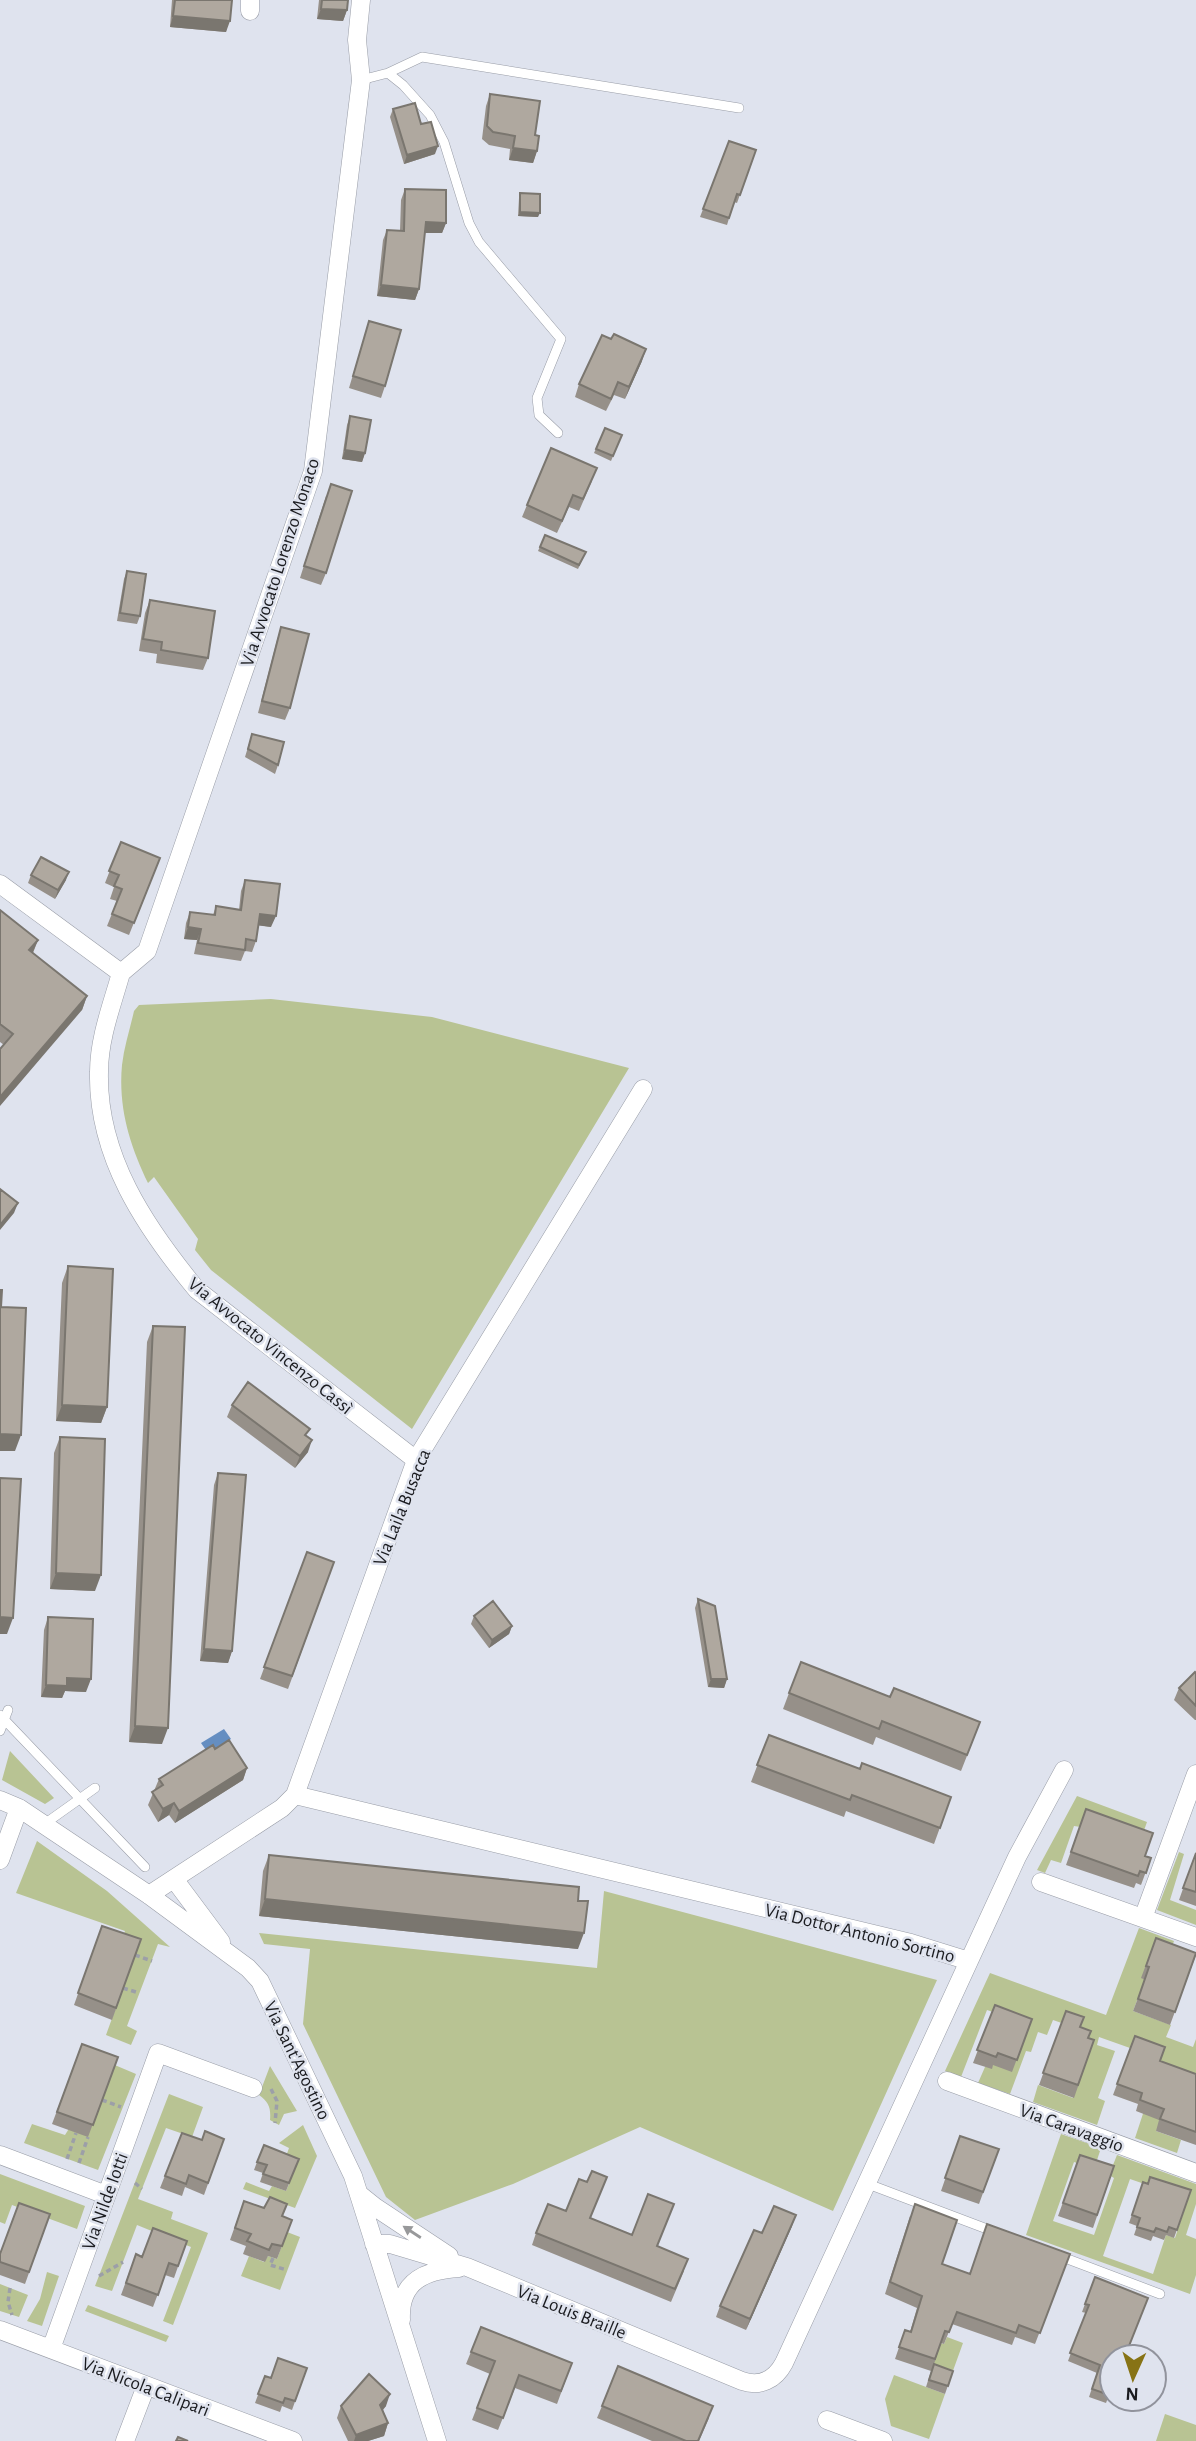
<svg xmlns="http://www.w3.org/2000/svg" width="1196" height="2441" viewBox="0 0 1196 2441" font-family="'Alegreya Sans',sans-serif">
<rect width="100%" height="100%" fill="#dfe3ee"/>
<path fill="#b8c393" fill-rule="evenodd" d="M271,999L432,1017L629,1068L412,1429L211,1270L195,1250L198,1239L154,1177L148,1183C130,1146 118,1108 122,1065C124,1047 130,1029 134,1011L139,1005Z
M10,1751L54,1798L45,1804L2,1780Z
M1077,1796L1147,1822L1142,1836L1074,1826L1061,1863L1051,1860L1045,1873L1037,1870Z
M37,1841L107,1891L170,1947L158,1944L127,2026L137,2031L131,2045L106,2035L136,1952L120,1946L125,1931L16,1893Z
M1179,1852L1184,1854L1170,1900L1196,1910V1925L1157,1910Z
M604,1891L937,1980L833,2211L640,2127L513,2184L415,2220L386,2197L303,2024L310,1949L264,1944L259,1933L597,1968Z
M1139,1928L1174,1941L1168,1957L1142,1978L1145,1980L1133,2011L1171,2025L1166,2037L1193,2047L1196,2039V2086L1156,2131L1181,2140L1177,2153L1135,2138L1161,2059L1099,2037L1097,2045L1115,2051L1098,2098L1105,2101L1097,2125L1033,2102L1038,2085L1073,2098L1079,2029L1053,2020L1047,2035L1038,2032L1031,2052L1026,2051L1010,2094L978,2083L985,2067L993,2065L1030,2025L987,2010L961,2077L945,2071L990,1973L1106,2015Z
M110,2063L136,2074L98,2170L24,2143L32,2124L65,2135Z
M270,2066L297,2111L284,2114L279,2125L270,2120C271,2108 269,2102 259,2095Z
M169,2094L203,2107L192,2137L166,2128L138,2199L173,2212L171,2219L208,2233L173,2325L163,2321L191,2247L137,2225L112,2291L95,2286Z
M303,2125L317,2156L295,2208L243,2189L246,2182L269,2191L272,2186L286,2191L296,2167L284,2162L289,2148L279,2143Z
M1061,2134L1101,2148L1094,2169L1074,2162L1053,2221L1094,2235L1114,2178L1109,2175L1117,2155L1196,2184V2204L1186,2235L1196,2239V2275L1190,2294L1026,2235ZM1130,2179L1188,2199L1175,2238L1166,2235L1153,2274L1103,2256Z
M0,2174L85,2206L77,2229L12,2205L5,2224L0,2222Z
M287,2232L300,2237L280,2290L241,2276L249,2256L264,2262L268,2256L277,2259Z
M47,2272L59,2276L42,2326L27,2321L40,2299Z
M0,2284L28,2295L19,2317L0,2311Z
M88,2305L169,2336L166,2342L85,2311Z
M947,2337L963,2343L950,2379L931,2371L940,2343L944,2344Z
M894,2375L945,2394L929,2439L891,2426L885,2399Z
M1165,2414L1196,2425V2441H1156Z"/>
<path fill="#658ec1" d="M224,1729L231,1739L208,1753L201,1743Z"/>
<g fill="none" stroke-linecap="round" stroke-linejoin="round">
<defs>
<path id="lane" d="M388,73L403,85L430,115L444,142L469,223L479,242L561,339L537,398L539,415L558,433
M361,80L388,73L422,57L739,108
M0,1715L145,1867
M0,1731L8,1710
M43,1825L95,1788
M868,2184L995,2232
M1057,2255L1160,2294"/>
<path id="street" d="M250,11V0
M0,884L121,973
M121,973L147,951L313,471L361,80L357,40L361,0
M121,973C112,1005 99,1038 99,1072C97,1156 145,1227 197,1290L416,1460
M295,1795L911,1943L969,1961L784,2363C775,2380 760,2387 742,2381L467,2267L390,2244H374
M0,1800L19,1808L149,1895L248,1968L260,1981L353,2176L437,2441
M0,1860L19,1808
M174,1879L221,1942
M1041,1882L1196,1937
M149,1895L282,1808L295,1795L416,1460L643,1089
M1143,1918L1196,1774
M969,1961L1017,1857L1064,1770
M947,2081L1196,2173
M0,2155L106,2195
M360,2195L375,2207L449,2256
M401,2320C399,2281 425,2270 459,2268
M0,2330L293,2441
M51,2349L158,2053L253,2088
M827,2420L883,2441
M125,2441L146,2386"/>
</defs>
<use href="#lane" stroke="#999da7" stroke-width="10"/>
<use href="#street" stroke="#999da7" stroke-width="19"/>
<path stroke="#9c9fa8" stroke-width="3.5" stroke-dasharray="5 3.5" stroke-linecap="butt" d="M135,1955L152,1961
M123,1988L139,1993
M271,2089L277,2101L275,2123
M102,2100L121,2107
M67,2159L76,2133
M79,2163L88,2137
M135,2183L142,2189
M273,2258L270,2265L287,2270
M99,2276L123,2262
M10,2288L8,2302L12,2315"/>
<use href="#lane" stroke="#fff" stroke-width="9"/>
<use href="#street" stroke="#fff" stroke-width="18"/>
</g>
<path fill="#969089" d="M172,0H232L226,32L170,27Z
M319,0H348L347,10L343,21L317,19Z
M490,94L535,135L537,151L533,163L509,160L510,149L489,145L482,139L486,106Z
M393,109L421,124L435,154L404,164L390,117Z
M729,141L756,150L737,203L734,202L727,225L700,217Z
M405,189L446,223L442,233H425L419,289L415,300L377,296L383,240L387,230L400,231L401,200Z
M520,193L538,217L518,216L519,198Z
M369,321L385,386L381,398L349,388Z
M642,361L625,399L614,395L606,411L575,397L579,384Z
M350,416L365,453L362,462L342,459L347,425Z
M605,428L622,435L611,461L594,453Z
M592,481L579,511L569,507L557,533L522,517L527,505Z
M326,496V573L321,585L300,578Z
M545,535L586,552L578,569L538,551Z
M127,571L140,616L137,624L117,621L124,579Z
M150,600L208,658L203,670L156,663L157,654L139,651L145,613Z
M281,627L290,708L285,720L258,713L277,640Z
M252,734L278,765L275,774L245,757Z
M121,842L155,870L129,935L107,926L117,901L110,899L114,887L105,883Z
M31,875L66,880L55,899L28,883Z
M245,880L271,927L258,925L256,941L252,952L245,951L241,961L194,954L197,940L184,939L186,923L190,912L213,915L216,906L239,910L241,891Z
M0,910L38,940L33,953L87,996L82,1010L4,1045L0,1042Z
M68,1266L107,1407L101,1423L56,1421L62,1283Z
M153,1326L162,1744L129,1742L147,1342Z
M232,1405L308,1452L295,1468L227,1417Z
M60,1437L95,1591L50,1589L54,1453Z
M218,1473L232,1651L228,1663L200,1661L214,1485Z
M307,1552L334,1562L288,1689L260,1679Z
M698,1599L727,1679L724,1688L708,1687L695,1608Z
M474,1616L512,1626L509,1634L489,1648L471,1624Z
M48,1617L86,1692L65,1691L62,1698L41,1697L44,1630Z
M1196,1673V1720H1195L1174,1700L1179,1688Z
M789,1693L974,1738L961,1771L876,1737L873,1745L783,1709Z
M769,1735L860,1769L951,1797L934,1844L846,1811L844,1817L751,1782Z
M215,1749L247,1768L243,1780L175,1823L169,1815L158,1822L148,1805L159,1779Z
M1086,1809L1145,1856L1151,1858L1141,1885L1136,1883L1134,1888L1066,1865Z
M1196,1852V1906L1179,1900Z
M269,1855L578,1901V1949L259,1916L263,1871Z
M102,1926L141,1939L112,2020L74,2005Z
M1156,1938L1196,1955L1170,2025L1133,2011L1145,1980L1141,1978Z
M995,2005L1032,2019L1012,2072L993,2065L992,2069L973,2063Z
M1066,2011L1088,2038L1094,2040L1074,2098L1039,2085Z
M1135,2036L1160,2061L1196,2074V2145L1156,2131L1159,2120L1136,2111L1138,2104L1113,2095Z
M82,2044L118,2057L88,2137L52,2124Z
M182,2133L202,2140L224,2139L204,2195L185,2187L182,2196L160,2188Z
M960,2136L999,2149L979,2204L941,2191Z
M1080,2155L1114,2166L1093,2228L1058,2216Z
M299,2159L286,2191L260,2182L263,2173L254,2170L257,2162Z
M1150,2177L1191,2190L1174,2238L1166,2235L1164,2240L1153,2236L1151,2241L1134,2235L1137,2226L1129,2223L1143,2182L1148,2184Z
M244,2201L292,2220L277,2259L268,2256L265,2262L243,2254L246,2246L230,2240Z
M674,2204L657,2246L684,2271L671,2302L532,2245L536,2233L566,2211L591,2218L632,2235Z
M50,2214L25,2284L0,2275V2254Z
M910,2216L942,2264L970,2274L1070,2254L1035,2344L1015,2337L1012,2345L952,2324L944,2344L941,2343L934,2364L953,2371L945,2394L926,2387L931,2371L895,2359L905,2330L910,2332L917,2308L885,2294Z
M792,2226L746,2330L716,2317L720,2306L762,2233Z
M187,2241L174,2278L165,2275L153,2307L121,2295L136,2254L142,2257Z
M1095,2277L1112,2357V2387L1106,2403L1089,2397L1097,2373L1068,2361L1086,2313L1082,2312Z
M481,2327L572,2363L557,2404L515,2388L498,2430L472,2420L490,2374L466,2364Z
M307,2368L292,2410L282,2406L280,2412L255,2403L265,2376L271,2378Z
M341,2406H386L383,2410L388,2423L384,2436L368,2441H348L337,2418Z
M602,2406L709,2418L699,2441H652L597,2418Z"/>
<path fill="#7a766f" d="M321,9L347,10L343,21L317,19Z
M173,16L230,21L226,32L170,27Z
M438,146L435,154L404,164L407,155Z
M513,148L537,151L533,163L509,160Z
M520,212L540,213L538,217L518,216Z
M426,222L446,223L442,233H422Z
M381,285L419,289L415,300L377,296Z
M646,349L642,361L625,399L629,387Z
M345,450L365,453L362,462L342,459Z
M69,872L66,880L55,899L58,890Z
M260,914L276,916L271,927L255,925Z
M188,927L201,929L197,940L184,939Z
M38,940L32,954L29,950Z
M87,996L82,1010L0,1106V1097Z
M18,1203L14,1213L0,1230V1225Z
M62,1405L107,1407L101,1423L56,1421Z
M0,1434L21,1435L15,1451H0Z
M312,1440L308,1452L295,1468L300,1456Z
M56,1573L101,1575L95,1591L50,1589Z
M0,1617L13,1618L7,1634H0Z
M512,1626L509,1634L489,1648L492,1640Z
M204,1649L232,1651L228,1663L200,1661Z
M67,1678L91,1679L86,1692L65,1691L62,1698L41,1697L46,1685Z
M711,1679H727L724,1688L708,1687Z
M135,1726L168,1728L162,1744L129,1742Z
M247,1768L243,1780L175,1823L179,1811Z
M174,1803L169,1815L158,1822L163,1809Z
M265,1899L584,1933L578,1949L259,1916Z
M796,2215L792,2226L746,2330L750,2319Z
M390,2394L386,2406L376,2417L380,2405Z
M388,2423L384,2436L368,2441H354L356,2435Z"/>
<path fill="#afa89f" stroke="#7a766f" stroke-width="2" d="M175,0H232L230,21L173,16Z
M322,0H348L347,10L321,9Z
M490,94L540,101L535,135L539,136L537,151L513,148L515,136L493,132L487,126Z
M415,103L421,124L431,122L438,146L407,155L393,109Z
M729,141L756,150L740,195L737,194L729,218L703,209Z
M405,189L446,190V223L426,222L419,289L381,285L387,230L404,231Z
M520,193L540,194V213L520,212Z
M369,321L401,330L385,386L353,376Z
M614,334L646,349L629,387L618,382L611,399L579,384L602,335L611,339Z
M350,416L371,420L365,453L345,450Z
M605,428L622,435L613,456L596,449Z
M551,448L597,468L583,499L573,495L562,521L527,505Z
M331,484L352,491L326,573L304,566Z
M545,535L586,552L579,565L540,547Z
M127,571L146,574L140,616L120,613Z
M150,600L215,611L208,658L161,650L162,642L143,639Z
M281,627L309,634L290,708L262,701Z
M252,734L284,742L278,765L248,749Z
M121,842L160,858L134,923L112,914L122,889L114,886L119,875L109,871Z
M41,857L69,872L58,890L31,875Z
M245,880L280,884L276,916L260,914L256,941L246,939L245,950L198,943L201,929L188,927L190,912L215,915L216,906L241,910Z
M0,910L38,940L29,950L87,996L0,1097V1049L13,1034L0,1024Z
M0,1189L18,1203L0,1225Z
M68,1266L113,1269L107,1407L62,1405Z
M0,1290H2L1,1307L26,1308L21,1435L0,1434Z
M153,1326L185,1327L168,1728L135,1726Z
M248,1382L310,1429L305,1435L312,1440L300,1456L232,1405Z
M60,1437L105,1439L101,1575L56,1573Z
M218,1473L246,1475L232,1651L204,1649Z
M0,1478L21,1479L13,1618L0,1617Z
M307,1552L334,1562L292,1676L264,1667Z
M698,1599L715,1606L727,1679H711Z
M493,1601L512,1626L492,1640L474,1616Z
M48,1617L93,1619L91,1679L67,1678V1686L46,1685Z
M801,1662L890,1697L894,1688L980,1722L967,1755L882,1721L879,1729L789,1693Z
M1195,1672L1196,1673V1706L1179,1688Z
M769,1735L860,1769L862,1763L951,1797L940,1828L852,1795L850,1800L757,1765Z
M229,1740L247,1768L179,1811L174,1803L163,1809L152,1792L163,1785L159,1779L213,1745L215,1749Z
M1086,1809L1153,1833L1145,1856L1151,1858L1146,1873L1140,1871L1138,1876L1071,1852Z
M1196,1853V1892L1183,1888Z
M269,1855L579,1887L578,1901H588L584,1933L265,1899Z
M102,1926L141,1939L116,2008L78,1993Z
M1156,1938L1196,1953L1175,2012L1138,1999L1149,1967L1146,1966Z
M995,2005L1032,2019L1017,2060L998,2053L996,2057L977,2050Z
M1066,2011L1084,2017L1080,2027L1091,2031L1088,2038L1094,2040L1078,2085L1043,2073Z
M1135,2036L1165,2047L1160,2061L1196,2074V2132L1160,2119L1164,2109L1140,2100L1142,2093L1117,2084Z
M82,2044L118,2057L93,2125L57,2112Z
M205,2131L224,2139L208,2183L189,2175L186,2184L165,2176L182,2133L202,2140Z
M960,2136L999,2149L983,2192L945,2178Z
M264,2145L299,2159L289,2183L263,2174L267,2165L257,2162Z
M1080,2155L1114,2166L1097,2215L1063,2203Z
M592,2171L607,2177L590,2218L632,2235L648,2194L674,2204L657,2246L688,2259L675,2289L536,2233L548,2204L566,2211L579,2179L587,2182Z
M1150,2177L1191,2190L1177,2230L1169,2227L1167,2232L1156,2228L1154,2232L1137,2227L1140,2218L1132,2215L1143,2182L1148,2184Z
M270,2197L287,2204L282,2216L292,2220L282,2246L272,2244L269,2250L247,2241L251,2234L235,2228L244,2201L264,2208Z
M19,2203L50,2214L29,2272L0,2262V2254Z
M915,2204L957,2220L942,2264L970,2274L987,2224L1070,2254L1040,2333L1019,2325L1016,2333L957,2312L949,2332L945,2331L935,2359L899,2347L905,2330L911,2332L922,2296L890,2282Z
M774,2206L796,2215L750,2319L720,2306L754,2230L762,2233Z
M153,2228L187,2241L178,2266L169,2263L158,2295L126,2283L136,2254L142,2257Z
M1095,2277L1148,2298L1129,2346L1133,2348L1130,2357H1112V2387L1109,2395L1092,2389L1100,2365L1070,2353L1089,2305L1085,2304Z
M481,2327L572,2363L561,2391L519,2375L503,2418L477,2408L495,2361L471,2352Z
M278,2358L307,2368L295,2401L285,2398L283,2403L258,2394L265,2376L271,2378Z
M934,2364L953,2371L948,2386L929,2380Z
M618,2366L713,2406L698,2441H686L602,2406Z
M369,2374L390,2394L380,2405L388,2423L356,2435L341,2406Z
M178,2437L188,2441H176Z"/>
<defs><path id="oneway-solid" d="M-6-.8H1V-3.2L6.5 0L1 3.2V.8H-6Z" transform="scale(1.75)"/></defs>
<use fill="#98999b" href="#oneway-solid" transform="translate(412 2232) rotate(-147)"/>
<g text-anchor="middle" stroke-width="5" stroke-linejoin="round" paint-order="stroke">
<g font-size="19" fill="#1b1c20" stroke="#dfe3ee">
<text transform="translate(279 562) rotate(-72)" y="7">Via Avvocato Lorenzo Monaco</text>
<text transform="translate(271 1345) rotate(39)" y="7">Via Avvocato Vincenzo Cassì</text>
<text transform="translate(401 1507) rotate(-68)" y="7">Via Laila Busacca</text>
<text transform="translate(860 1932) rotate(14)" y="7">Via Dottor Antonio Sortino</text>
<text transform="translate(298 2060) rotate(64)" y="7">Via Sant'Agostino</text>
<text transform="translate(1072 2127) rotate(20)" y="7">Via Caravaggio</text>
<text transform="translate(104 2201) rotate(-70)" y="7">Via Nilde Iotti</text>
<text transform="translate(572 2311) rotate(22)" y="7">Via Louis Braille</text>
<text transform="translate(146 2386) rotate(21)" y="7">Via Nicola Calipari</text>
</g>
</g>
<g transform="translate(1133 2378) rotate(183)"><circle r="33" fill="#dfe3ee" stroke="#91939c" stroke-width="2"/>
<path d="M0-5L12 26L0 18L-12 26Z" fill="#877315"/>
<text y="-10" font-size="19" font-weight="bold" text-anchor="middle" fill="#1b1c20">N</text>
</g>
</svg>
